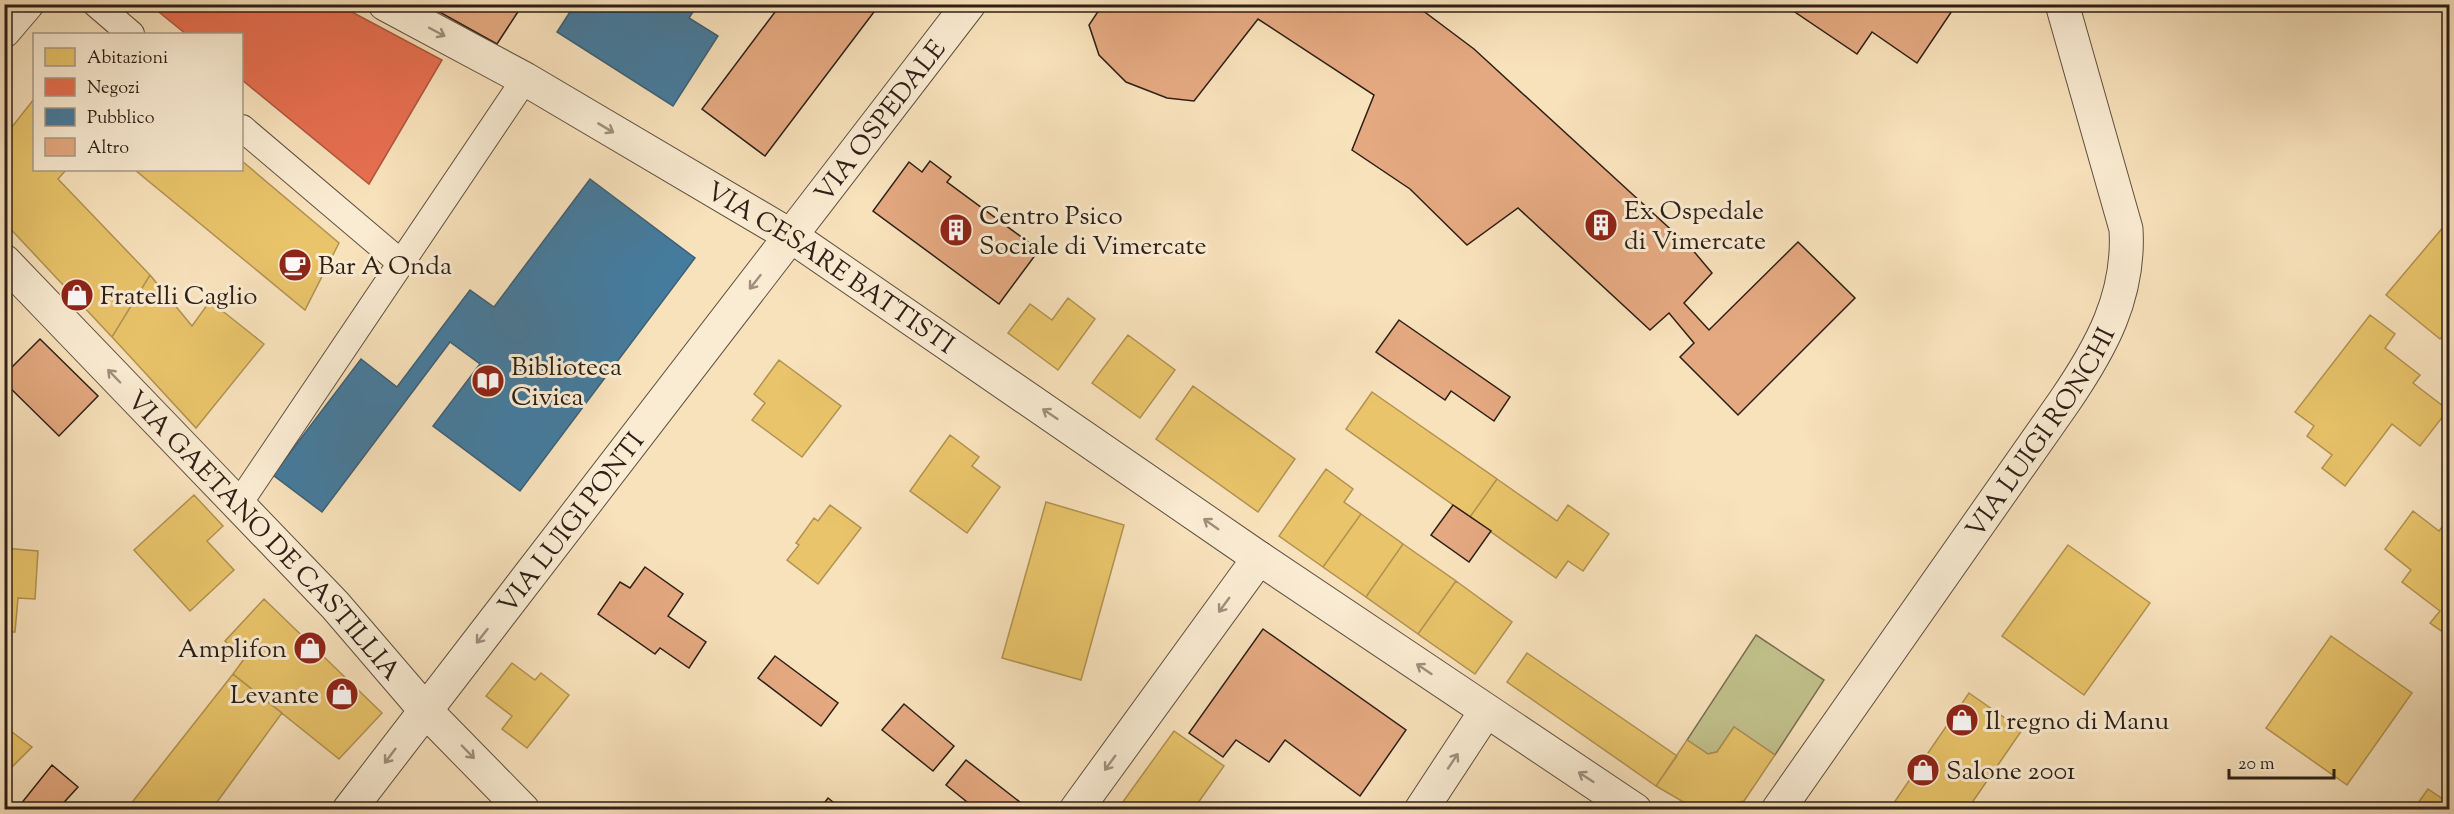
<svg xmlns="http://www.w3.org/2000/svg" width="2454" height="814" viewBox="0 0 2454 814" font-family="'Sorts Mill Goudy',serif">
<rect width="100%" height="100%" fill="#f8e2bc"/>
<filter id="stains"><feTurbulence type="fractalNoise" baseFrequency=".00333" numOctaves="4"/><feColorMatrix values="0 0 0 0 .2 0 0 0 0 .09 0 0 0 0 .02 0 0 0 .5 -.17"/></filter>
<radialGradient id="worn" r=".72"><stop offset=".6" stop-color="#630" stop-opacity="0"/><stop offset="1" stop-color="#630" stop-opacity=".3"/></radialGradient>
<path fill="#c2c28d" stroke="#787052" stroke-width="1.5" d="M1756,635L1824,680L1775,755L1734,727L1717,752L1708,754L1687,740Z"/>
<path fill="#e9c46a" stroke="#b19251" stroke-width="1.5" d="M34,99V170H66L58,179L150,275L112,337L4,222V137Z
M242,161L339,243L305,310L135,170H242Z
M2450,219V328L2440,339L2386,295Z
M150,275L192,326L210,301L264,344L196,428L112,337Z
M1068,298L1095,319L1058,370L1008,333L1030,304L1052,320Z
M2370,315L2395,334L2385,348L2420,375L2413,383L2448,410L2420,446L2392,424L2345,486L2322,468L2332,455L2307,436L2314,426L2295,412Z
M1128,335L1175,370L1140,418L1092,383Z
M779,360L841,406L802,457L752,420L765,403L754,394Z
M1193,386L1295,459L1258,512L1156,439Z
M1372,392L1497,479L1470,517L1346,429Z
M950,435L979,457L972,466L1000,487L967,533L910,491Z
M1326,469L1353,489L1344,502L1361,514L1323,567L1279,536Z
M1497,479L1557,521L1568,505L1609,534L1583,571L1568,561L1556,578L1470,517Z
M194,495L223,526L207,541L234,570L190,611L134,550Z
M1046,502L1124,525L1081,680L1002,658Z
M830,505L861,528L818,584L787,560L799,545L796,543L814,518L818,521Z
M2413,511L2439,531L2450,517V637L2430,623L2440,611L2402,582L2411,570L2385,549Z
M1361,514L1403,544L1366,597L1323,567Z
M1403,544L1456,581L1418,634L1366,597Z
M2068,545L2150,603L2084,695L2002,636Z
M4,548L38,551L35,599L18,598L15,632H4Z
M1456,581L1512,622L1475,674L1418,634Z
M264,599L382,713L339,759L233,674L244,659L225,641Z
M2331,636L2412,693L2347,785L2266,728Z
M1527,653L1677,756L1656,786L1507,682Z
M512,663L535,680L541,673L569,695L527,748L502,729L512,716L486,696Z
M233,674L282,713L217,802L236,810H126Z
M1969,693L2022,730L1967,810H1889Z
M4,726L32,747L4,775Z
M1734,727L1775,755L1744,801L1697,810L1656,786L1687,740L1708,754L1717,752Z
M1174,731L1224,766L1193,810H1117Z
M2428,789L2450,804V810H2413Z"/>
<path fill="#e76f51" stroke="#af573f" stroke-width="1.5" d="M149,4H337L442,60L369,184L242,80V34H186Z"/>
<path fill="#457b9d" stroke="#3e5f74" stroke-width="1.5" d="M575,4H698L689,18L718,36L673,106L557,32Z
M590,179L695,258L520,491L433,426L480,364L450,342L322,512L273,475L361,359L397,387L470,290L494,307Z"/>
<path fill="#e5a981" stroke="#2d1f16" stroke-width="1.5" d="M425,4H523L497,44Z
M781,4H880L765,156L702,109Z
M1103,4H1110L1115,9L1118,4H1414L1474,49L1691,248L1712,273L1684,303L1709,330L1798,242L1855,298L1738,415L1680,357L1694,343L1669,313L1650,330L1518,208L1467,245L1410,189L1352,150L1374,95L1258,19L1194,101L1167,98L1126,82L1099,55L1089,25Z
M1783,4H1948L1954,8L1917,63L1872,32L1857,54Z
M930,161L951,177L947,182L1039,250L999,304L873,211L909,162L922,172Z
M1399,320L1510,397L1494,421L1451,391L1445,400L1376,352Z
M40,339L98,396L59,436L4,382V375Z
M1453,505L1491,531L1469,562L1431,535Z
M645,567L683,594L668,616L706,642L689,668L660,648L655,654L598,614L620,582L630,588Z
M1263,629L1406,730L1360,796L1285,740L1269,762L1236,740L1223,757L1189,733Z
M775,656L838,703L821,726L758,678Z
M904,704L954,746L933,771L882,730Z
M966,760L1030,810H977L946,785Z
M52,765L78,787L57,810H16Z
M828,798L843,810H819Z
M1501,803L1511,810H1497Z"/>
<g fill="none" stroke-linecap="round" stroke-linejoin="round">
<defs>
<path id="pedestrian" d="M96,4L131,34
M242,128L401,263
M238,505L525,79"/>
<g id="minor">
<path id="s1" d="M385,4L525,79L791,236L1259,558L1635,810"/>
<path d="M4,31L27,4"/>
<path id="s2" d="M4,261L335,605L426,711L523,810"/>
<path id="s3" d="M349,810L969,4"/>
<path d="M1076,810L1259,558"/>
<path d="M1421,810L1486,711"/>
</g>
<g id="tertiary">
<path id="s4" d="M1778,810L2064,402C2101,348 2130,296 2126,229L2062,4"/>
</g>
</defs>
<use href="#pedestrian" stroke="#605040" stroke-width="28"/>
<use href="#minor" stroke="#605040" stroke-width="35"/>
<use href="#tertiary" stroke="#605040" stroke-width="35"/>
<use href="#pedestrian" stroke="#faecd3" stroke-width="26"/>
<use href="#minor" stroke="#faecd3" stroke-width="33"/>
<use href="#tertiary" stroke="#faecd3" stroke-width="33"/>
</g>
<defs><path id="oneway-shaft" d="M-6 0H5M1.5-3L5.5 0L1.5 3" fill="none" stroke-width="1.6" stroke-linecap="round" stroke-linejoin="round" transform="scale(1.5)"/></defs>
<g stroke="#9e907e">
<use href="#oneway-shaft" transform="translate(437 32) rotate(28)"/>
<use href="#oneway-shaft" transform="translate(606 128) rotate(31)"/>
<use href="#oneway-shaft" transform="translate(755 282) rotate(128)"/>
<use href="#oneway-shaft" transform="translate(114 376) rotate(-134)"/>
<use href="#oneway-shaft" transform="translate(1050 414) rotate(-146)"/>
<use href="#oneway-shaft" transform="translate(1211 524) rotate(-145)"/>
<use href="#oneway-shaft" transform="translate(1224 605) rotate(126)"/>
<use href="#oneway-shaft" transform="translate(482 636) rotate(128)"/>
<use href="#oneway-shaft" transform="translate(1424 669) rotate(-146)"/>
<use href="#oneway-shaft" transform="translate(468 752) rotate(46)"/>
<use href="#oneway-shaft" transform="translate(390 756) rotate(127)"/>
<use href="#oneway-shaft" transform="translate(1453 761) rotate(-56)"/>
<use href="#oneway-shaft" transform="translate(1110 763) rotate(126)"/>
<use href="#oneway-shaft" transform="translate(1586 777) rotate(-147)"/>
</g>
<defs>
<symbol id="building-disc" viewBox="-11 -11 22 22"><circle r="9.5" fill="#8f2418" stroke="#faecd3"/><path d="M-4-6H4V6H1V3H-1V6H-4ZM-2.5-4.3h1.7v1.8h-1.7ZM.8-4.3h1.7v1.8H.8ZM-2.5-1h1.7V.8h-1.7ZM.8-1h1.7V.8H.8Z" fill="#fff"/></symbol>
<symbol id="cafe-disc" viewBox="-11 -11 22 22"><circle r="9.5" fill="#8f2418" stroke="#faecd3"/><path d="M-5.5-4.5H6V0H3Q3 3.5 0 3.5H-2.5Q-5.5 3.5-5.5 0ZM3-3.2v2h1.7v-2ZM-6 4.5H4V6H-6Z" fill="#fff"/></symbol>
<symbol id="shop-disc" viewBox="-11 -11 22 22"><circle r="9.5" fill="#8f2418" stroke="#faecd3"/><path d="M-5-2.5h2.3a2.7 3.5 0 0 1 5.4 0H5L5.5 6h-11ZM-1.5-2.5h3a1.5 2.3 0 0 0-3 0Z" fill="#fff"/></symbol>
<symbol id="library-disc" viewBox="-11 -11 22 22"><circle r="9.5" fill="#8f2418" stroke="#faecd3"/><path d="M-6-4Q-3-5.5-.7-3.5V5Q-3 3-6 4ZM6-4Q3-5.5 .7-3.5V5Q3 3 6 4Z" fill="#fff"/></symbol>
</defs>
<g fill-rule="evenodd">
<use href="#building-disc" x="1582" y="206" width="38" height="38"/>
<use href="#building-disc" x="937" y="211" width="38" height="38"/>
<use href="#cafe-disc" x="276" y="246" width="38" height="38"/>
<use href="#shop-disc" x="58" y="276" width="38" height="38"/>
<use href="#library-disc" x="469" y="362" width="38" height="38"/>
<use href="#shop-disc" x="291" y="629" width="38" height="38"/>
<use href="#shop-disc" x="323" y="675" width="38" height="38"/>
<use href="#shop-disc" x="1943" y="701" width="38" height="38"/>
<use href="#shop-disc" x="1904" y="751" width="38" height="38"/>
</g>
<g text-anchor="middle" stroke-width="6" stroke-linejoin="round" paint-order="stroke">
<g font-size="26" fill="#2d1f16" stroke="#faecd3">
<text dy="9" stroke="none"><textPath href="#s3" startOffset="870">VIA OSPEDALE</textPath></text>
<text dy="9" stroke="none"><textPath href="#s1" startOffset="518">VIA CESARE BATTISTI</textPath></text>
<text dy="9" stroke="none"><textPath href="#s4" startOffset="460">VIA LUIGI RONCHI</textPath></text>
<text dy="9" stroke="none"><textPath href="#s3" startOffset="363">VIA LUIGI PONTI</textPath></text>
<text dy="9" stroke="none"><textPath href="#s2" startOffset="378">VIA GAETANO DE CASTILLIA</textPath></text>
</g>
<g font-size="26" fill="#2d1f16" stroke="#faecd3" text-anchor="start">
<text x="1624" y="219">Ex Ospedale<tspan x="1624" dy="30">di Vimercate</tspan></text>
<text x="979" y="224">Centro Psico<tspan x="979" dy="30">Sociale di Vimercate</tspan></text>
<text x="318" y="274">Bar A Onda</text>
<text x="100" y="304">Fratelli Caglio</text>
<text x="511" y="375">Biblioteca<tspan x="511" dy="30">Civica</tspan></text>
<text x="287" y="657" text-anchor="end">Amplifon</text>
<text x="319" y="703" text-anchor="end">Levante</text>
<text x="1985" y="729">Il regno di Manu</text>
<text x="1946" y="779">Salone 2001</text>
</g>
</g>
<rect width="2454" height="814" fill="none" stroke="#f8e2bc" stroke-width="24"/>
<rect x="6" y="6" width="2442" height="802" fill="none" stroke="#2d1f16" stroke-width="3"/>
<rect x="12" y="12" width="2430" height="790" fill="none" stroke="#2d1f16" stroke-width="1.5"/>
<rect x="33" y="33" width="210" height="138" fill="#faecd3" stroke="#a89a87" stroke-width="1.5"/>
<rect x="45" y="48" width="30" height="18" fill="#e9c46a" stroke="#a89a87" stroke-width="1.5"/>
<text x="87" y="63" font-size="18" fill="#2d1f16">Abitazioni</text>
<rect x="45" y="78" width="30" height="18" fill="#e76f51" stroke="#a89a87" stroke-width="1.5"/>
<text x="87" y="93" font-size="18" fill="#2d1f16">Negozi</text>
<rect x="45" y="108" width="30" height="18" fill="#457b9d" stroke="#a89a87" stroke-width="1.5"/>
<text x="87" y="123" font-size="18" fill="#2d1f16">Pubblico</text>
<rect x="45" y="138" width="30" height="18" fill="#e5a981" stroke="#a89a87" stroke-width="1.5"/>
<text x="87" y="153" font-size="18" fill="#2d1f16">Altro</text>
<path d="M2229 769v9h105v-9" fill="none" stroke="#2d1f16" stroke-width="3"/>
<text x="2238" y="769" font-size="18" fill="#2d1f16" stroke="#faecd3" stroke-width="4.5" paint-order="stroke">20 m</text>
<rect width="100%" height="100%" filter="url(#stains)"/>
<rect width="100%" height="100%" fill="url(#worn)"/>
</svg>
